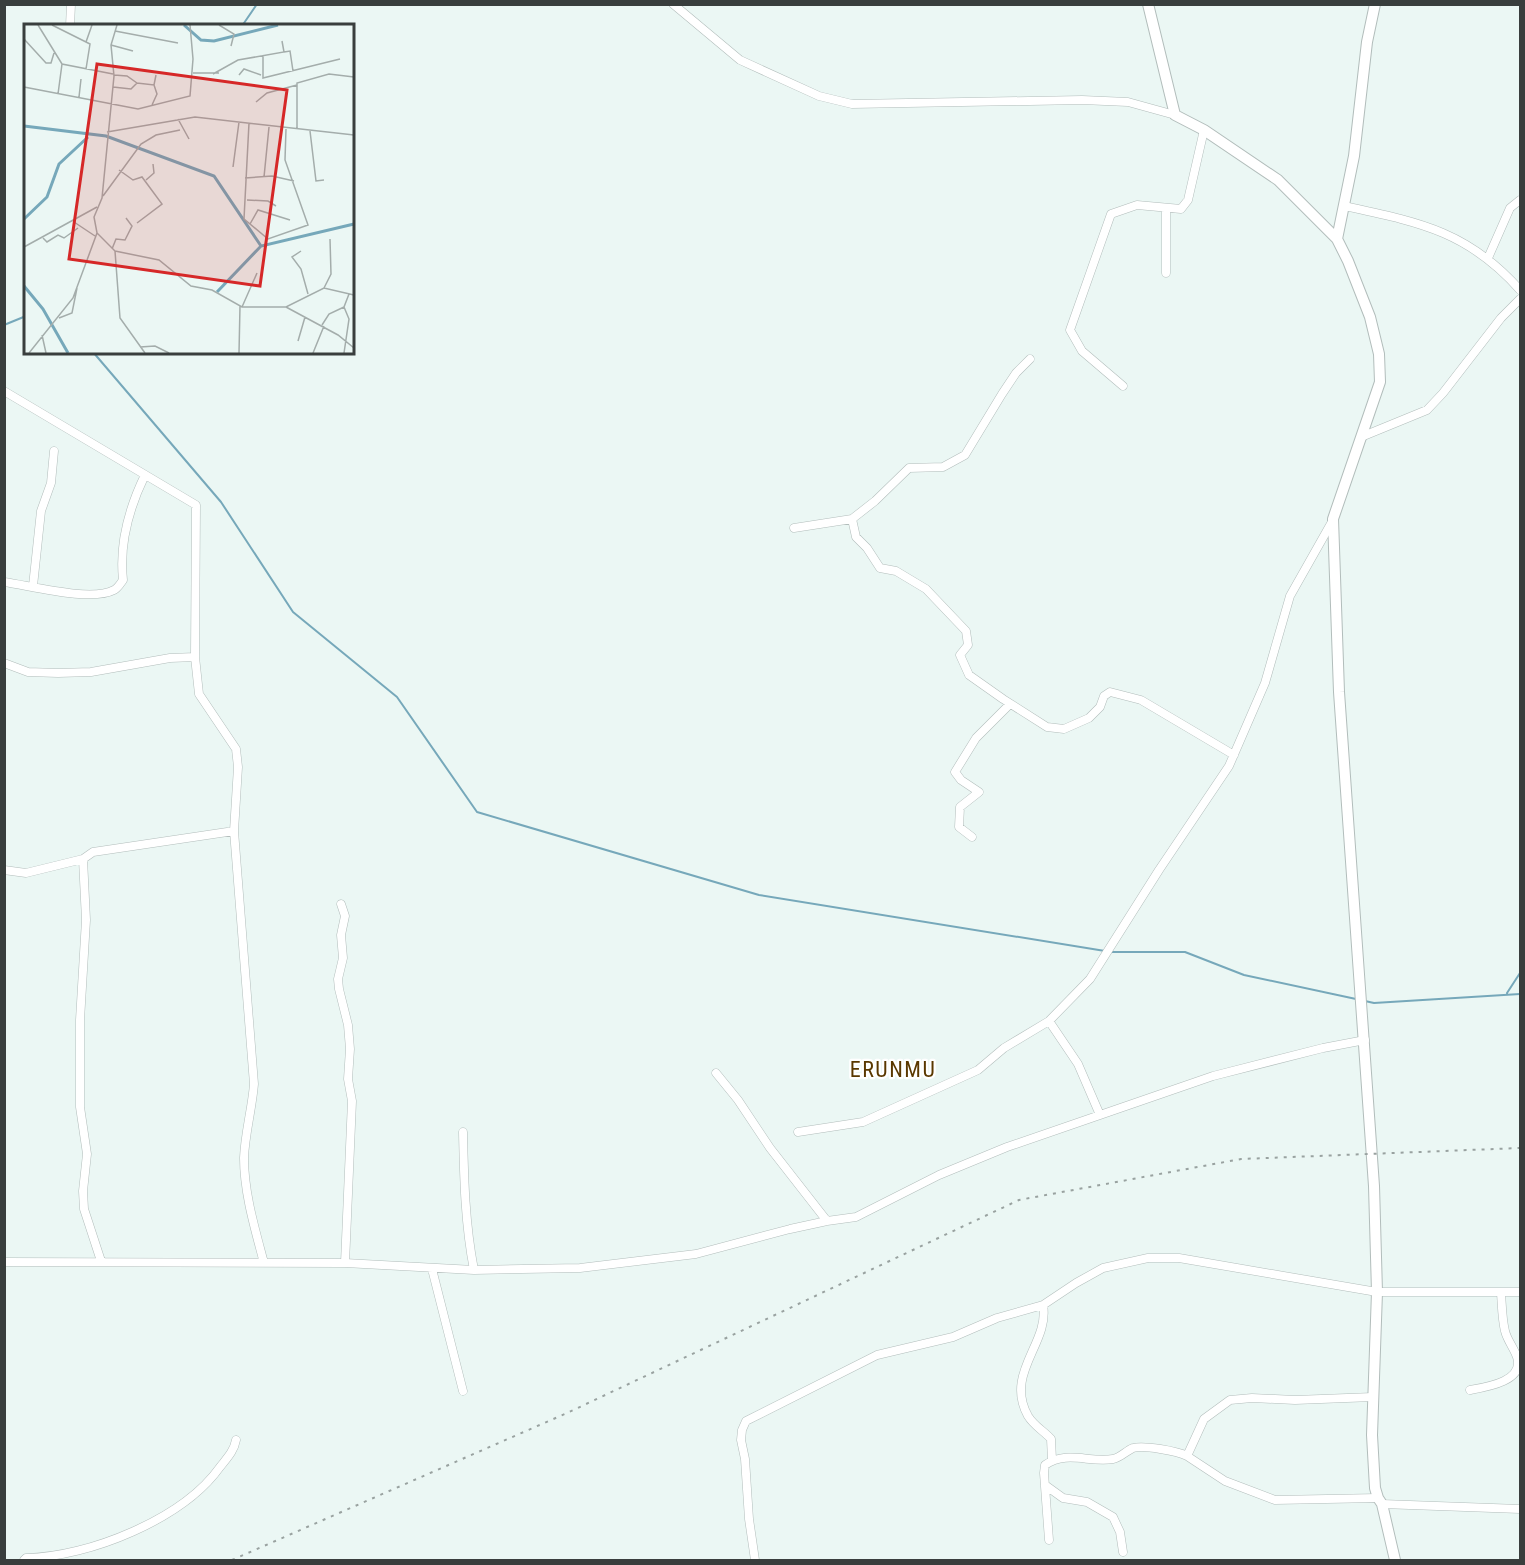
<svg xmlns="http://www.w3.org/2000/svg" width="1525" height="1565" viewBox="0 0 1525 1565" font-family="'Roboto Condensed',sans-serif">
<rect width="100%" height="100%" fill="#ebf7f4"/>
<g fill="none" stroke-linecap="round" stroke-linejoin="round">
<path stroke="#76a8ba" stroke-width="2" d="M242,26L257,4
M4,325L26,316
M93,352L221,502L293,612L397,697L477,812L759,895L1105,951
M1111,952H1185L1244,975L1356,999
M1507,993L1520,973
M1365,1001L1374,1003L1520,994"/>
<defs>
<path id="street" d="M673,4L740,60L819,96L852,104L1082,100L1128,102L1175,115
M70,26L71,4
M1344,206C1418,222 1468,231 1520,290
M1488,258L1510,208L1520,200
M1166,273V209
M1030,359L1016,373L1002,394L965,455L943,467L909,468L875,501L852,519L856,537L867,548L880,568L896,571L926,589L966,631L968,645L960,655L969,675L1003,699L1047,727L1064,729L1089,718L1100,707L1104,696L1110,692L1141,700L1234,755
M1123,386L1082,351L1070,330L1111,214L1137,205L1181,209L1188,200L1204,130
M4,391L196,505L195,657L199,694L236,749L238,767L234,831L254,1084C252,1109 245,1133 244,1158C244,1193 255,1229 264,1263
M1361,437L1427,410L1443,393L1501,318L1520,299
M794,528L852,519
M4,582C32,586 91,602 114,590C118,588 120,584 123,580C119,543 129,508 145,475
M33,586L41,511L51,483L54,451
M4,663L28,672L58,673L91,672L170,658L195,657
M972,837L959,827L960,807L979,792L961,780L955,772L976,738L1010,704
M83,859L86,920L80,1020V1107L87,1154L83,1191L84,1209L101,1261
M4,870L26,873L83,859L93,852L234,831
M341,904L345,916L341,935L343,958L338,979L339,989L348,1025L350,1049L348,1079L352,1101L345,1263
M1049,1021L1078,1064L1100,1115
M716,1073L738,1100L770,1148L827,1221
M463,1132C464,1179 465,1224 474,1270
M798,1132L863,1122L978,1070L1004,1048L1049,1021L1090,979L1159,870L1229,766L1265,683L1290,596L1333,520
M4,1262L345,1263L474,1270L580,1268L696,1254L790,1229L827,1221L856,1217L939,1175L1007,1147L1100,1115L1213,1076L1323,1048L1365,1040
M432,1269L463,1391
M1043,1305C1050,1343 1004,1373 1028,1416C1034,1426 1044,1431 1051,1439L1052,1460
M1470,1390C1487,1387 1525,1381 1517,1357C1514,1348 1507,1340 1505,1331C1502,1319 1502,1306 1501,1293
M1187,1456L1225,1481L1275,1500L1378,1498
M1045,1485L1063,1498L1087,1502L1113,1517L1120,1532L1123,1552
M1382,1504L1520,1509
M1049,1540L1044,1473L1045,1465C1067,1450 1089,1463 1113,1459C1120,1458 1126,1451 1133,1448C1144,1445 1177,1451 1187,1456L1204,1419L1230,1400L1252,1398L1295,1400L1373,1397
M24,1560L26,1558C89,1557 183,1519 220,1467C227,1458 234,1451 236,1440
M755,1560L749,1519L745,1459L741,1440L742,1430L746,1421L877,1355L953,1337L997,1318L1043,1305L1076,1283L1103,1268L1148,1258H1179L1377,1292H1520"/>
<path id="secondary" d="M1148,4L1175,115L1204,130L1278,180L1337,239L1348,261L1370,317L1379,354L1380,382L1333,519L1339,692L1374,1186L1377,1292L1372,1435L1375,1488L1378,1498L1382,1504L1395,1560
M1337,239L1354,156L1367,42L1375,4"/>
</defs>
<use href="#street" stroke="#b2bdbb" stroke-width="9"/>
<use href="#secondary" stroke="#b2bdbb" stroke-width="12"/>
<use href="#street" stroke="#fff" stroke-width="8"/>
<use href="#secondary" stroke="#fff" stroke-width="10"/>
<path stroke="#99a2a0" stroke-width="2" stroke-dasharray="3 6" stroke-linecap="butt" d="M232,1560L567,1413L1019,1200L1241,1159L1520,1148"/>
</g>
<g text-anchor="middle" stroke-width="4.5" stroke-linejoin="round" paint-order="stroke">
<g font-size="22" letter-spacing="1.5" fill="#5a3800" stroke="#fff">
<text x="893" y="1077">ERUNMU</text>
</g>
</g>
<g transform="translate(24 24)">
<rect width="330" height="330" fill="#ebf7f4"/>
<path fill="none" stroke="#76a8ba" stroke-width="3" d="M160,1L177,16L190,17L254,1M0,102L82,112L190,152L237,222M0,195L23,173L35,140L64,113M0,262L19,285L44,329M193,268L237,222L330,200"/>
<path fill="none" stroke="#a4adab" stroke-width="1.5" d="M14,1L38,40L89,50M28,1L66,20L62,45M93,1L87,21L90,52L78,174L70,193L73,209L91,227L96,294L121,329M195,1L210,10L207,22M91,7L154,19M0,15L22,39H27L30,29M62,18L68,1M87,21L109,27M260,28L266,27L269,47M239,31V54L316,35M169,49H195M189,50L214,36L260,28L258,17M90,51L103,52L113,59M215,51L220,45L237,51M0,63L114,85L166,72L169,35L166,1M89,63L107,65L113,59L130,61L132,51M34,70L38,40M55,73L57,55M232,78L243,69L273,61M128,81L133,70L130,61M154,95L165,115M225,99L220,195L244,215L284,201L261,136L262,105M273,106V59L305,50L330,53M286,107L292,157L300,156M83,108L171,93L330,111M209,143L215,98M95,146L109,156L118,153L138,180L113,199M240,153L245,103M221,154L248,152L270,157M122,156L130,149L129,140M79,172L117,120L132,111L156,106M223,176L244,177L252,182M50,198L71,212M226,200L234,186L266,196M19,214L23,218L34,211L40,214L54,204M0,223L73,183M88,225L92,215L101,216L108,202L102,194M91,227L135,236L167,262L188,266L218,283H262L300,264L330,271M277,227L268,233L277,245L284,270M300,264L307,250L306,215M218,283L233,249M262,283L314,311L330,324M35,294L48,289L53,264M298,301L305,290L320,283M18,311L22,329M274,317L281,293M116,323L131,322L145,329M5,329L49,274L73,209M215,329L216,282M289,329L300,302M320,329L325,295L320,283L325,270"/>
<path fill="#d62828" fill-opacity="0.15" stroke="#d62828" stroke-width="3" d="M73,40L263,66L236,262L45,235Z"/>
<rect width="330" height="330" fill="none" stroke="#393e3d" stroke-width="3"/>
</g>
<rect width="1525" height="1565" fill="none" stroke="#393e3d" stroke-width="12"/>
</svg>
